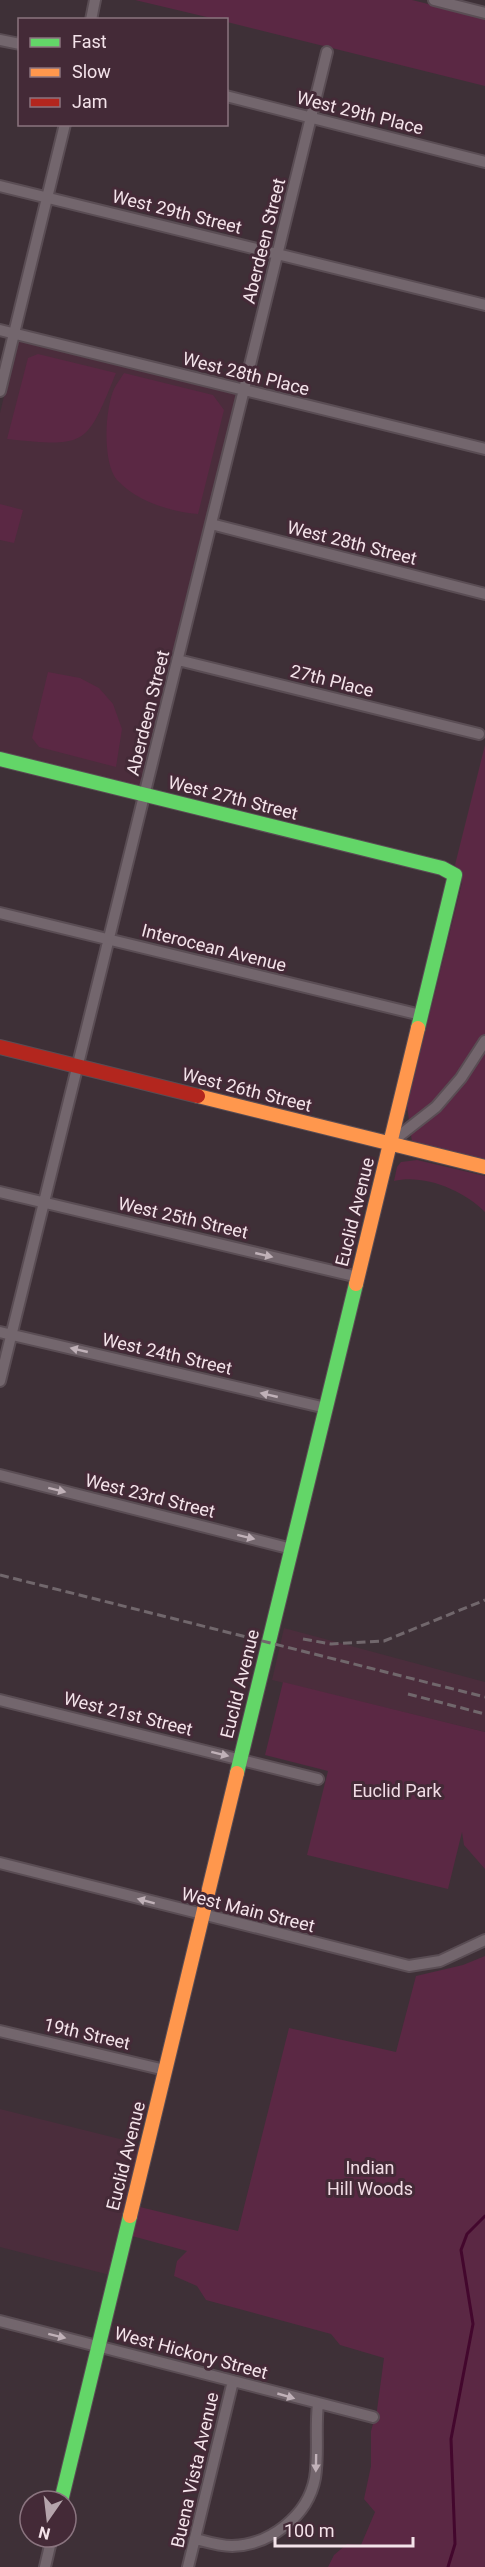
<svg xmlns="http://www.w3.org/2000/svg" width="485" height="2567" viewBox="0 0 485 2567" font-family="Roboto,sans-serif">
<rect width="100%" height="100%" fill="#3e3037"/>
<path fill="#4b2d3c" d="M18,338L238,393L141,789L0,754V413Z
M284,1628L485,1682V1732L272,1680Z
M0,2109L140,2144L110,2275L0,2247Z"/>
<path fill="#5b2844" d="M135,0H412L485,18V86L227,22L226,20L215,19Z
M38,354L116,373C86,447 87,447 7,439L28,358Z
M124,373L213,395L224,410L198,514C171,512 136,501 117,480C102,462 105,409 114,389C117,383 121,378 124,373Z
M0,504L23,510L14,543L0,540Z
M48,672L80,678L99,688L113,704L122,729L116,767L39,747L32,738Z
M485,745V1161L412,1142L407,1106L462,883V876L455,865Z
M417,1160L485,1176V1212C463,1190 424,1174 394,1181L397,1167L401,1162Z
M283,1682L485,1732V1869L464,1845L462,1832L448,1889L307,1855L328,1771L265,1755Z
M485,1956V2567H328L334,2555L347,2544L361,2545L375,2512L364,2499L371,2466V2431L377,2410L384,2358L340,2345L331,2334L206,2300L197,2286L174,2276L177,2261L187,2251L132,2236L140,2207L238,2231L289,2028L396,2052L416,1976L463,1965Z"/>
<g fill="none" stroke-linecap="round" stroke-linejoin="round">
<path stroke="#43072d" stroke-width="3" d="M448,2567L455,2544L451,2439L473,2324L461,2250L467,2234L485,2216"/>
<defs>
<path id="street" d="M434,0L485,13
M91,20L95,0
M0,40L20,44
M226,96L485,162
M0,186L485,305
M0,330L485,449
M0,391L65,124
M211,524L485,594
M178,660L479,734
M0,913L421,1015
M390,1143L436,1107L461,1078L485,1041
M0,1192L358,1277
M0,1332L326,1408
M0,1381L327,52
M0,1475L292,1549
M0,1700L318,1779
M0,1863L409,1966L440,1961L485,1940
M0,2031L165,2070
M0,2321L373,2417
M196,2539C207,2542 220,2546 232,2546C270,2545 308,2516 315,2478C319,2454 315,2429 318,2404
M45,2567L52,2537
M188,2567L233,2381"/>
<path id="fast" d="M0,759L442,868L455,875L418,1028
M237,1773L356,1284
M61,2501L130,2216"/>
<path id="slow" d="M198,1096L485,1167
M356,1284L418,1028
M130,2216L237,1773"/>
<path id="jam" d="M0,1047L198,1096"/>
</defs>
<use href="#street" stroke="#5a4d54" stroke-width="14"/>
<use href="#fast" stroke="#5a4d54" stroke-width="16"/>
<use href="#slow" stroke="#5a4d54" stroke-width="16"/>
<use href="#jam" stroke="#5a4d54" stroke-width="16"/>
<use href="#street" stroke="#73666d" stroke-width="10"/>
<use href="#fast" stroke="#63d668" stroke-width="14"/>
<use href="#slow" stroke="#ff974d" stroke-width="14"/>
<use href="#jam" stroke="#b3261e" stroke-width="14"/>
<path stroke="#71676c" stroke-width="3" stroke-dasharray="9 4.5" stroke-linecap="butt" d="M0,1575L485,1697
M303,1639L331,1644L384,1641L485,1600
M408,1694L485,1714"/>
</g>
<defs><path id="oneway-solid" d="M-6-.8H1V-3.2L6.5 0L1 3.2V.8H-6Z" transform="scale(1.5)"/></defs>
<g fill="#c0b1b8">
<use href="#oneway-solid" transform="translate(264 1255) rotate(13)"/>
<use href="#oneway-solid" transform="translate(79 1350) rotate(-167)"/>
<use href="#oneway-solid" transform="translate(269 1395) rotate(-167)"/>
<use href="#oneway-solid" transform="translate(57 1490) rotate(14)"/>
<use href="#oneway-solid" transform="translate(246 1537) rotate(14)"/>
<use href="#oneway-solid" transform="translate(220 1754) rotate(14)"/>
<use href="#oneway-solid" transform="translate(146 1901) rotate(-165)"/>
<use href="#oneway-solid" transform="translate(57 2336) rotate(14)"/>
<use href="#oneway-solid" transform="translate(286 2396) rotate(16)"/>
<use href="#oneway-solid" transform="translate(316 2463) rotate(91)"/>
</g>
<g text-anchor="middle" stroke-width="6" stroke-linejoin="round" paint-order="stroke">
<g font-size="18" fill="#f4e3ea" stroke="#442a37">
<text transform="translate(360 113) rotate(14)" y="6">West 29th Place</text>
<text transform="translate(177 212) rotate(14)" y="6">West 29th Street</text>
<text transform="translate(264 241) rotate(-76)" y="6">Aberdeen Street</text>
<text transform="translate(246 374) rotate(14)" y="6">West 28th Place</text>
<text transform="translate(352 543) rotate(14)" y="6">West 28th Street</text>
<text transform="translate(332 681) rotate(14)" y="6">27th Place</text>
<text transform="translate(148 713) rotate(-76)" y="6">Aberdeen Street</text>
<text transform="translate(233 798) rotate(14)" y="6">West 27th Street</text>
<text transform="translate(214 948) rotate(14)" y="6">Interocean Avenue</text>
<text transform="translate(247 1090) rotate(14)" y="6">West 26th Street</text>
<text transform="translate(355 1212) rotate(-76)" y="6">Euclid Avenue</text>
<text transform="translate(183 1218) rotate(13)" y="6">West 25th Street</text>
<text transform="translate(167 1354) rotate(13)" y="6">West 24th Street</text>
<text transform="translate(150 1496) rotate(14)" y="6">West 23rd Street</text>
<text transform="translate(240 1684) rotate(-76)" y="6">Euclid Avenue</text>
<text transform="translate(128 1714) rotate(14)" y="6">West 21st Street</text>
<text transform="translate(248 1910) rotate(14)" y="6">West Main Street</text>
<text transform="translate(87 2034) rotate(13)" y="6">19th Street</text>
<text transform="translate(126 2156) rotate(-76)" y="6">Euclid Avenue</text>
<text transform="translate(191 2353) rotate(15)" y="6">West Hickory Street</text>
<text transform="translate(195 2470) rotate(-77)" y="6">Buena Vista Avenue</text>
</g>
<g font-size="18" fill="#f1dce5" stroke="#442a37">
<text x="397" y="1797">Euclid Park</text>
<text x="370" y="2174">Indian<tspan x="370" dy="21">Hill Woods</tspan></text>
</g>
</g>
<rect x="18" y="18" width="210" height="108" fill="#442a37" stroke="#8a747f" stroke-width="1.5"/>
<rect x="30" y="38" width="30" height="9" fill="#63d668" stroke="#8a747f" stroke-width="1.5"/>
<text x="72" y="48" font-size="18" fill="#f4e3ea">Fast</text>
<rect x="30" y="68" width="30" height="9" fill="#ff974d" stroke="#8a747f" stroke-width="1.5"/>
<text x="72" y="78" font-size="18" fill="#f4e3ea">Slow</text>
<rect x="30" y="98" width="30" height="9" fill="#b3261e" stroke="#8a747f" stroke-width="1.5"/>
<text x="72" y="108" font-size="18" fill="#f4e3ea">Jam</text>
<g transform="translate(48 2519) rotate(194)"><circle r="28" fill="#442a37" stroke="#8a747f" stroke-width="1.5"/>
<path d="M0-4.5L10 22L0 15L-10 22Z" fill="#b4a4ab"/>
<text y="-9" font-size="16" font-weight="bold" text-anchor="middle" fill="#f4e3ea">N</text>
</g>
<path d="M275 2537v9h138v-9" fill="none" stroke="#f4e3ea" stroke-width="3"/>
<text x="284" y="2537" font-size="18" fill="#f4e3ea" stroke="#442a37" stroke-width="4.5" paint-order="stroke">100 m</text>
</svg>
